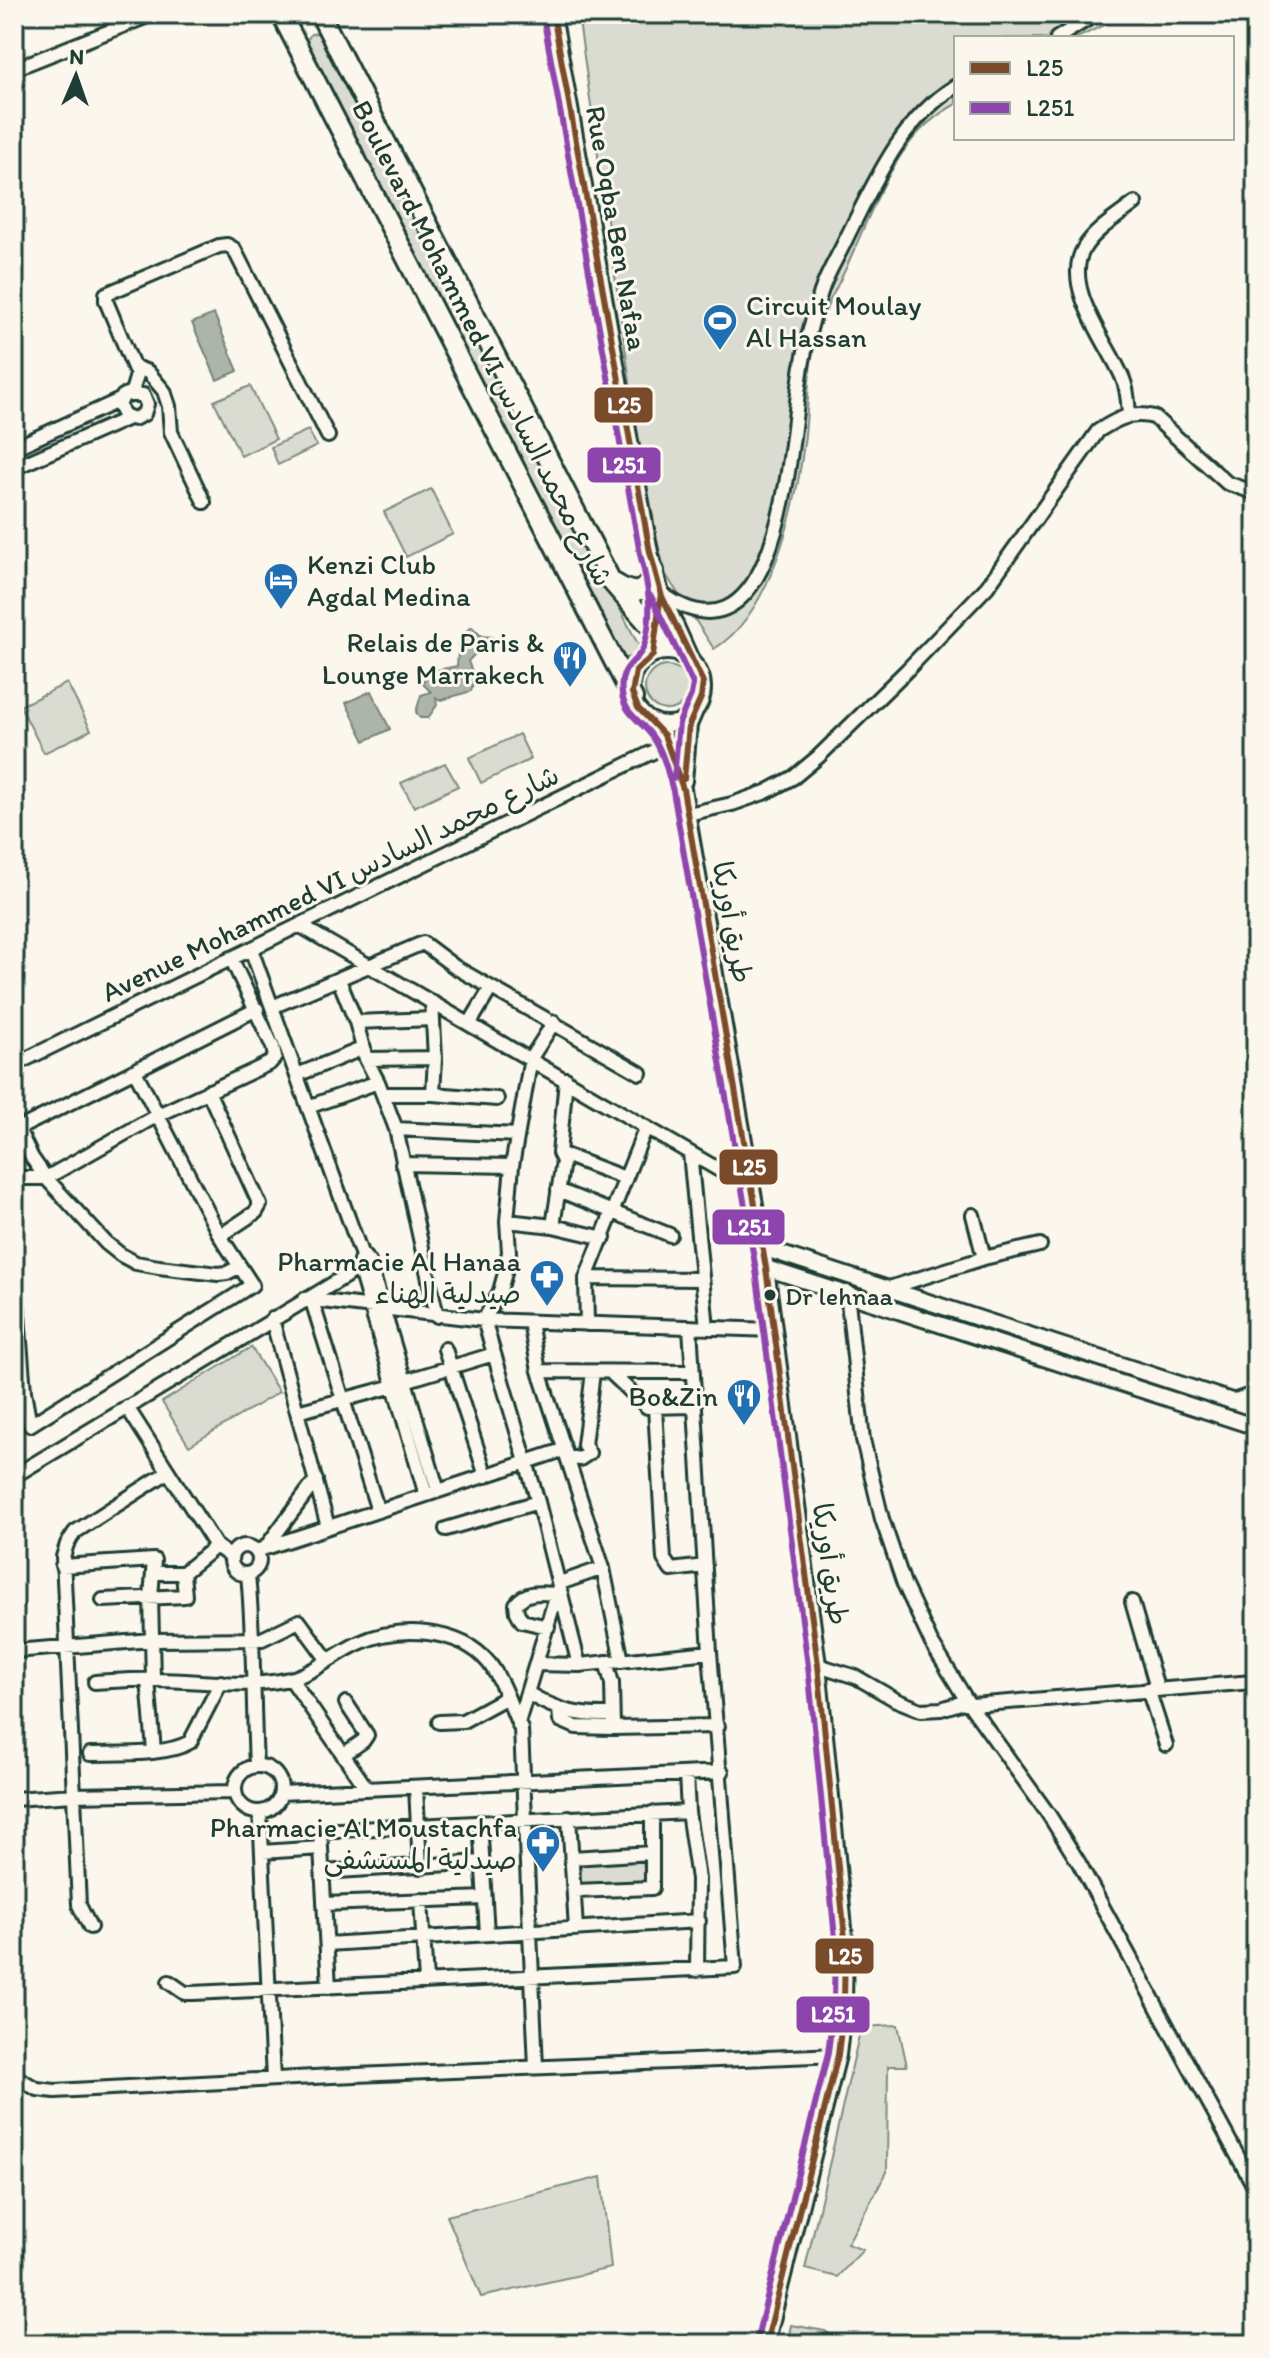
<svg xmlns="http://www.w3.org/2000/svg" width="1270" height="2358" viewBox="0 0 1270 2358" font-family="Itim,'Playpen Sans Arabic',sans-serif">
<rect width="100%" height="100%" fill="#fbf7ec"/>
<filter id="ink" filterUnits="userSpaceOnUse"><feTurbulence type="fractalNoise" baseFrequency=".0125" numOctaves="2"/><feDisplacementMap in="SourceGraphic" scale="16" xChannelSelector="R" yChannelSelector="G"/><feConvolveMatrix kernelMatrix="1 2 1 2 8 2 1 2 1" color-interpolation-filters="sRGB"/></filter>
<g filter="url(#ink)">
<path fill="#dbdcd1" stroke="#7d8c82" stroke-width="2" d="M578,14H1127L1077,38H956V104C936,115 919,129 906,148C882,181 863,230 846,268C837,287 825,308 818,329C807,365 809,406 804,443C796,507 772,614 714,649L666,575L657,541L640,453Z
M317,33L324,34L639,646L634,656L626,658L621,654L305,43L311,34Z
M250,386L276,439L241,456L214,401Z
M308,430L317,446L278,465L271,447Z
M431,489L453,534L406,557L384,512Z
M645 688a22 22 0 1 1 44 0a22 22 0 1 1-44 0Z
M67,683L91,730L44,753L20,706Z
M519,734L531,759L481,783L469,758Z
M445,763L458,786L414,807L401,783Z
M251,1347L279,1392L189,1446L162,1402Z
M643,1856L645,1886L575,1889L574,1860Z
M898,2025L907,2066H888L887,2172L847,2244L863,2250L837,2277L805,2269L861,2027Z
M601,2177L611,2268L481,2297L447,2216Z
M791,2325L825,2331L844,2344H787Z"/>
<path fill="#adb4aa" stroke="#74847b" stroke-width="2" d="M214,314L238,371L217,380L192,323Z
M472,627L481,636L492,637L494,645L489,653L475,654L468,661L475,679L471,691L442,700L436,698L437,705L428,718H420L416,712L421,695L431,692L423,684L426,675L433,671L457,666C459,649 455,637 472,627Z
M371,691L390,729L365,741L346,703Z"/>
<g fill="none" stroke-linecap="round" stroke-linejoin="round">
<defs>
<path id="minor" d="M1057,38L1096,14
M14,69L153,14
M135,367L148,372L164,391L169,406L171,432L204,502
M133,391L131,395H143L147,404L144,414L134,419L124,415L119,406L123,396Z
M131,395L137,375L106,301V294L219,246L227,245L234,249L328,436
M1129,415C1128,403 1128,390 1123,379C1109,344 1061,287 1084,248C1095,230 1118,216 1135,203
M14,448L120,400
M14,468L129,418
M661,593C776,677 790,457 798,393C802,359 810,324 821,292C827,273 839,255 847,237C875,181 901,120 956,86
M688,814L732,804L766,792L794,777L818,757L907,670L987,587L1098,431C1117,419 1131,411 1154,417L1227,483L1256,493
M299,925L721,1171L730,1175L751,1176
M251,949L361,1253L369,1262L438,1491
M339,980L356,1022L366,1059L378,1082L396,1129L437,1316
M272,1007L423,943L455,967L640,1073
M356,1022L433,1019
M554,1022L531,1058L512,1166L507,1221L509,1252L505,1273L500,1291L484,1320L538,1502L579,1665
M470,1023L491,988
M366,1059L435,1058
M14,1065L667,745
M297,1075L364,1048
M208,1091L260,1205L256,1212L220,1236
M383,1094H433L435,1058L432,1002
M433,1094L497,1099
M308,1107L378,1082
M18,1129L32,1158L46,1178L156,1116L270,1063L275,1057L273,1047L231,958
M396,1129L517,1135
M14,1131L257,1009
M559,1153L625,1178
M690,1153L707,1328
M402,1164L512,1166
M14,1181L23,1178H46L106,1243L121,1255L136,1263L159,1267L218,1274L227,1273L239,1267
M558,1190L670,1235
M973,1215L984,1258
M507,1221L553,1226L604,1238
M553,1226L563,1161L559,1153L566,1079
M360,1260L359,1267L426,1495
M14,1264L24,1392L30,1425L252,1285L220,1236L135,1071
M586,1278L702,1279
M889,1288L984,1258L1040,1245
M847,1292L863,1440L882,1519L904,1584L931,1642L967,1701L1049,1815L1079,1863L1256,2190
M305,1299L484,1320L773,1330
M312,1301L378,1511
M272,1319L328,1527
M530,1322L539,1371L603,1568L622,1661
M587,1324L586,1278L646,1127
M445,1349L486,1476
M539,1371L693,1372
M610,1372L647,1407L695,1406
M405,1381L494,1354
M1233,1401L1256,1393
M127,1407L216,1546L231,1557
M655,1408L664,1559L671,1570L705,1566
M297,1412L394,1386
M567,1457L580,1459L589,1453L584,1445L593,1372
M14,1476L369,1262
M446,1529L538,1502
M231 1560a14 14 0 1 1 28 0a14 14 0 1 1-28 0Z
M266,1547L316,1480
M256,1551L563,1450
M62,1566L154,1560L151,1597L153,1679
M155,1573H183L216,1546
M248,1574C254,1638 253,1702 256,1766
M103,1600L185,1596L183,1573
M1132,1602L1157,1688
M548,1627L522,1621L517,1612L516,1604C527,1590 541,1593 557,1594
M14,1651L152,1640L262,1639L299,1621L327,1659
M606,1662L612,1683L613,1728L718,1726
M537,1664L579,1665L710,1652
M818,1665L856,1677L896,1700L921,1710L941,1709L967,1701
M291,1679L367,1789
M148,1680L154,1751
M95,1682C116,1681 136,1679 156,1680C201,1680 246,1689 289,1679C311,1675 338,1652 359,1643C399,1625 460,1628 489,1663C502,1680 510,1704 518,1723
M1148,1689L1166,1745
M529,1694C558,1711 577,1716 611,1715L612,1711
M972,1705L1253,1682
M559,1710L560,1720L576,1727L613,1728
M439,1722L463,1721L507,1697
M90,1754C118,1753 166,1756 190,1742L221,1682
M343,1755L363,1741L367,1735L346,1703
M235 1789a23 23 0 1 1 46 0a23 23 0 1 1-46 0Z
M686,1774L688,1812L698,1879L697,1970
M416,1787L420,1867
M281,1793L722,1772
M14,1799L73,1795L234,1792
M260,1813L273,2079
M569,1817L576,1929
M480,1822L487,1934
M262,1852L321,1848
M572,1858L652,1853
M322,1872L482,1862
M574,1891L652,1888V1813
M421,1900L426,1982
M324,1904L485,1898
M90,1927L79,1905L63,1557L67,1544L75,1532L168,1472
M327,1944L699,1921
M169,1982L185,1993H193L735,1967L710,1652L690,1327
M329,1987L320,1831L688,1812
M536,2067L521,1729L518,1723L560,1583L603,1568
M14,2076L37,2089L55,2091L332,2076L838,2055"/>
<path id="tertiary" d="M553,14L650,552L661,593L692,662
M656,640L661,593
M631 688a36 36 0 1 1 72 0a36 36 0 1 1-72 0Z
M653,721L663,734L683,789L766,1268L818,1665L845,1938L844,2004L838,2055L766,2344
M684,781L689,725L695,711
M763,1248L1256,1409
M766,1268L1256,1427"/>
<path id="primary" d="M281,14L633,698
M320,14L611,581L651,627L682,655
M614,583C635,596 644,595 654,571"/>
</defs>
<use href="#minor" stroke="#1f3d34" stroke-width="18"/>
<use href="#tertiary" stroke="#1f3d34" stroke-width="20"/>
<use href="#primary" stroke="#1f3d34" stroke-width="24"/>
<use href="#minor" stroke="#fbf7ec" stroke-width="12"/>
<use href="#tertiary" stroke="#fbf7ec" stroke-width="14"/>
<use href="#primary" stroke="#fbf7ec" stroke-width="18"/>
<defs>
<path id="bus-1" d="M553,14L650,552L661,593L653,655L636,671L632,693L638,708L664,735L683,789L766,1268L818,1665L845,1938L844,2004L838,2055L766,2344
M660,592L703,682L701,698L689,725L684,779"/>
<path id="bus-2" d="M543,16L640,554C648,584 654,614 644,646C639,662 618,664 622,694C625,716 644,722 654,739C664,754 668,774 673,791L756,1270L808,1666L835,1938L834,2003L828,2053L756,2342
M651,596L693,684L691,695L679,723L674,778"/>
</defs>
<use href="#bus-1" stroke="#fbf7ec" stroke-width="12"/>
<use href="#bus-2" stroke="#fbf7ec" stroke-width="12"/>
<use href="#bus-1" stroke="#7a4b2a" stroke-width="6"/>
<use href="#bus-2" stroke="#8e44ad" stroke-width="6"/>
</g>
</g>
<defs>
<symbol id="stadium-pin" viewBox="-11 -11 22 30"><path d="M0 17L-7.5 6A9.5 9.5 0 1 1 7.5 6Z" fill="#1f6fb2" stroke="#fbf7ec"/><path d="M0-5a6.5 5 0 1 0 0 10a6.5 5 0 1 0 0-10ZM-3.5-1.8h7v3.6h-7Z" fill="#fff"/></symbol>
<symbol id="hotel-pin" viewBox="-11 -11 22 30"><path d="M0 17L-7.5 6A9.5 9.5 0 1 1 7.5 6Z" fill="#1f6fb2" stroke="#fbf7ec"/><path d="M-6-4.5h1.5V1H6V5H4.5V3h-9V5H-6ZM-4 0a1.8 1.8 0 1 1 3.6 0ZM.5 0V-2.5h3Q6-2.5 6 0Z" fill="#fff"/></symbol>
<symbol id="restaurant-pin" viewBox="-11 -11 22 30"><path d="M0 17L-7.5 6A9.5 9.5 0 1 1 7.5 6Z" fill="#1f6fb2" stroke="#fbf7ec"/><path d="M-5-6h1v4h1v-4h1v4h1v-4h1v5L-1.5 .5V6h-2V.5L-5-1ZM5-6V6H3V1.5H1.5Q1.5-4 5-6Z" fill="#fff"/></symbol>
<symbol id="pharmacy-pin" viewBox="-11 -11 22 30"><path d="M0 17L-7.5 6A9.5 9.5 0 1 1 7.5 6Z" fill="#1f6fb2" stroke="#fbf7ec"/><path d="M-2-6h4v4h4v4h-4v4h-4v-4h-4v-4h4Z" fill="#fff"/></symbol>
</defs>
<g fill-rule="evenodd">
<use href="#stadium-pin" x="700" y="301" width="40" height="54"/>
<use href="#hotel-pin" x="261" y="560" width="40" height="54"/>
<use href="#restaurant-pin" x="550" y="638" width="40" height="54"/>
<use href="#pharmacy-pin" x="527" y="1257" width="40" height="54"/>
<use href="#restaurant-pin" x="724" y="1376" width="40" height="54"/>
<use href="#pharmacy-pin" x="523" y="1823" width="40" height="54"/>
</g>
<circle fill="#1f3d34" stroke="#fbf7ec" stroke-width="3" cx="770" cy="1295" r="7"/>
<g text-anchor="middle" stroke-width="6" stroke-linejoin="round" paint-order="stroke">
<g font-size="26" fill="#1f3d34" stroke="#fbf7ec" text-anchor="start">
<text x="785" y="1305">Dr lehnaa</text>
</g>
<g font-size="28" fill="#1f3d34" stroke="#fbf7ec">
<text transform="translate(617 228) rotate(80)" y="10">Rue Oqba Ben Nafaa</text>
<text transform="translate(483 343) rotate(63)" y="10">Boulevard Mohammed VI شارع محمد السادس</text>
<text transform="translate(330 883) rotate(-26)" y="10">Avenue Mohammed VI شارع محمد السادس</text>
<text transform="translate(733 922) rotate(80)" y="10">طريق أوريكا</text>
<text transform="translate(831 1564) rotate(82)" y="10">طريق أوريكا</text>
</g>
<g font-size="28" fill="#1f3d34" stroke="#fbf7ec" text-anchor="end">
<text x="746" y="315" text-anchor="start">Circuit Moulay<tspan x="746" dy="32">Al Hassan</tspan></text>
<text x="307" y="574" text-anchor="start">Kenzi Club<tspan x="307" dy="32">Agdal Medina</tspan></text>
<text x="544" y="652">Relais de Paris &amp;<tspan x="544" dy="32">Lounge Marrakech</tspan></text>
<text x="521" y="1271">Pharmacie Al Hanaa<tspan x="521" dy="32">صيدلية الهناء</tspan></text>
<text x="718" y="1406">Bo&amp;Zin</text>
<text x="517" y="1837">Pharmacie Al Moustachfa<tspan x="517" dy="32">صيدلية المستشفى</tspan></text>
</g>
</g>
<g stroke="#fbf7ec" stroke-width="3">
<rect x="593" y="386" width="61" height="38" rx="8" fill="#7a4b2a"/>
<rect x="586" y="446" width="76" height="38" rx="8" fill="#8e44ad"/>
<rect x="718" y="1148" width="61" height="38" rx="8" fill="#7a4b2a"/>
<rect x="711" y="1208" width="75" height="38" rx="8" fill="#8e44ad"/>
<rect x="814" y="1937" width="61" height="38" rx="8" fill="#7a4b2a"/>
<rect x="795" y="1995" width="76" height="39" rx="8" fill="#8e44ad"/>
</g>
<g font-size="22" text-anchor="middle" font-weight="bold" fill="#fff">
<text x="624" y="413">L25</text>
<text x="624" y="473">L251</text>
<text x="749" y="1175">L25</text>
<text x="749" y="1235">L251</text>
<text x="845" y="1964">L25</text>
<text x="833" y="2022">L251</text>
</g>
<rect width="1270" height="2358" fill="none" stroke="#fbf7ec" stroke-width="48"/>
<rect x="24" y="24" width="1222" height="2310" fill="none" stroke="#1f3d34" stroke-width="3" filter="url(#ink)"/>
<rect x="954" y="36" width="280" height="104" fill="#fbf7ec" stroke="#a3ada2" stroke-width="2"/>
<rect x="970" y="62" width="40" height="12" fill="#7a4b2a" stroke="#a3ada2" stroke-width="2"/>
<text x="1026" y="76" font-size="24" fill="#1f3d34">L25</text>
<rect x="970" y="102" width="40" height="12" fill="#8e44ad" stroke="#a3ada2" stroke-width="2"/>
<text x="1026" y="116" font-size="24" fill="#1f3d34">L251</text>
<g transform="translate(76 76) rotate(2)" stroke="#fbf7ec" stroke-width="6" paint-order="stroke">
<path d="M0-6L14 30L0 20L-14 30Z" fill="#1f3d34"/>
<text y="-12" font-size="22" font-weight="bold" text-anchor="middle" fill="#1f3d34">N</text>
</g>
</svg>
